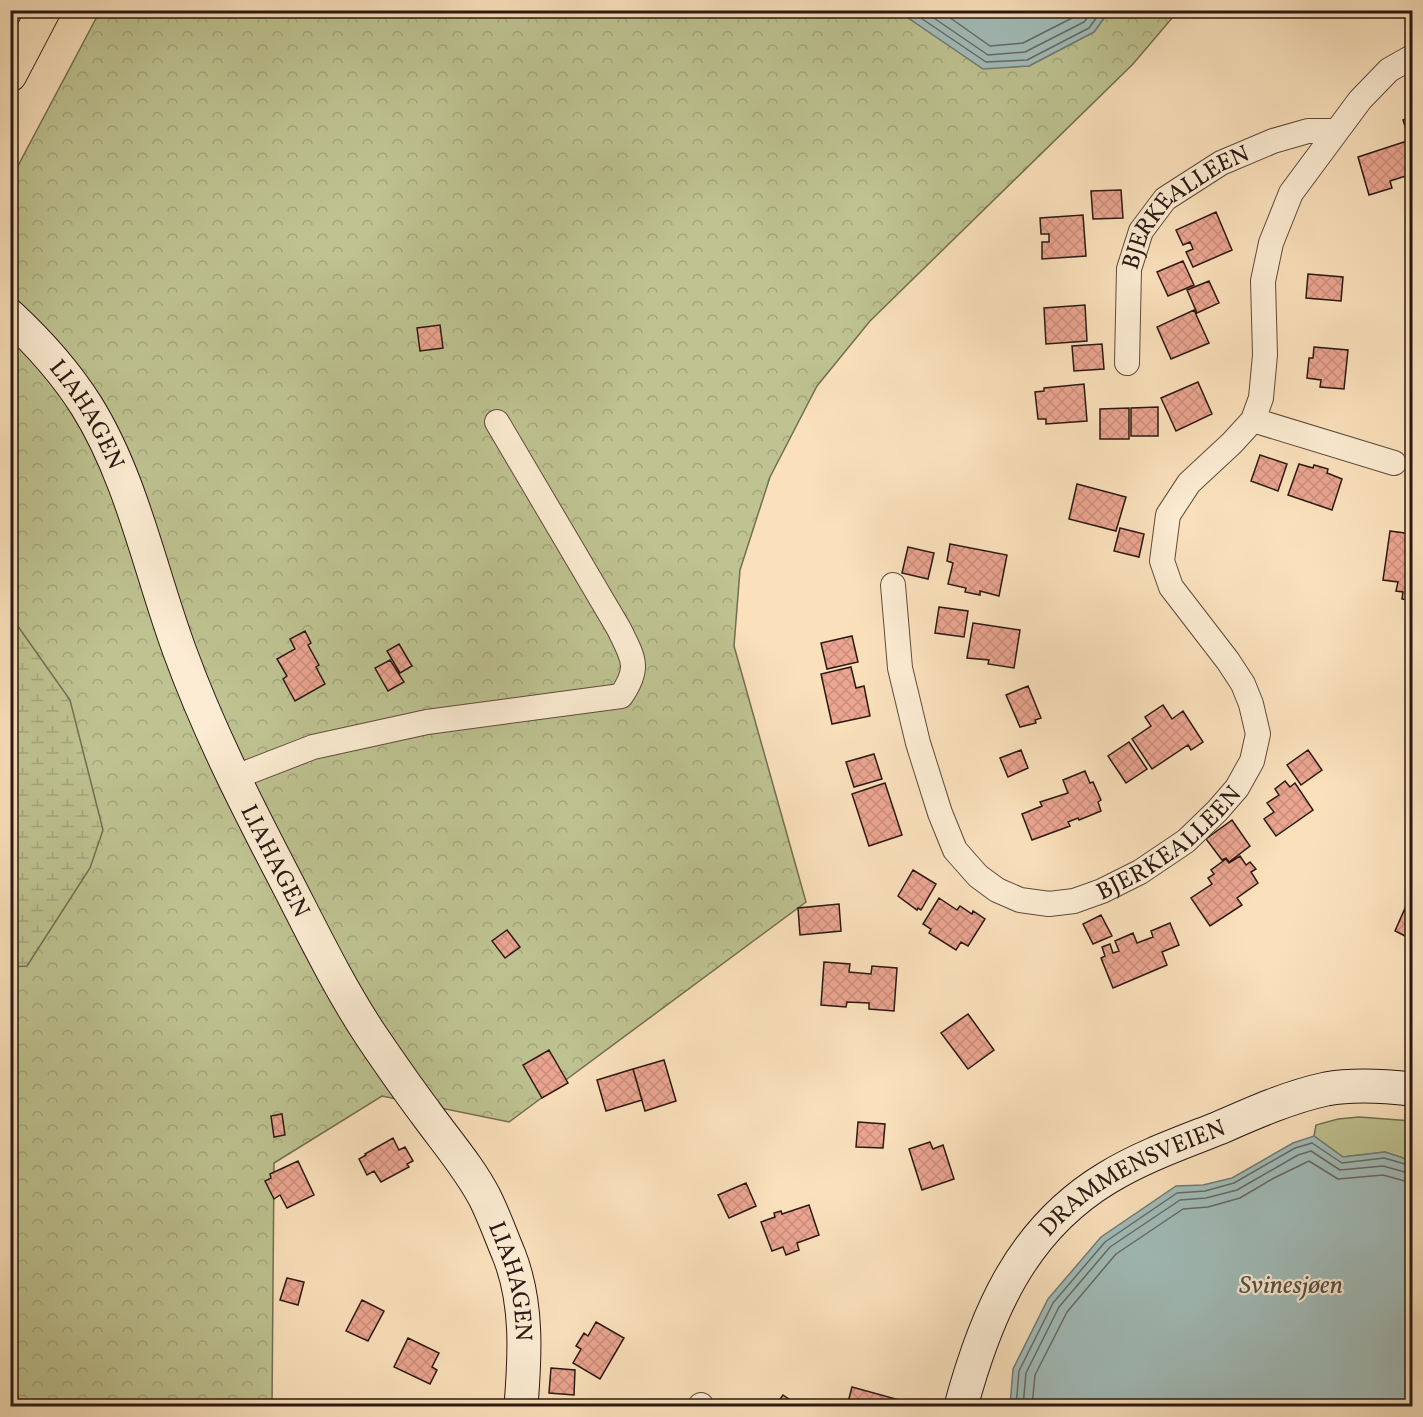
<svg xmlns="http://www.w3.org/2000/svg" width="1423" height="1417" viewBox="0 0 1423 1417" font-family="Vollkorn,serif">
<defs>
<pattern id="forest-crowns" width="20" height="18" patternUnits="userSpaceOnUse" patternTransform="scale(1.5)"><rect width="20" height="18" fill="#bec391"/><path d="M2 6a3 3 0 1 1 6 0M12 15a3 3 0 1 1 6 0" fill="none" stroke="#a3a77c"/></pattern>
<pattern id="wetland-marsh" width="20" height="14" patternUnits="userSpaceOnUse" patternTransform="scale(1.5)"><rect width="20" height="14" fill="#bec391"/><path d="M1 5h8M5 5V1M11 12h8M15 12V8" fill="none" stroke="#a3a77c"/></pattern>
<pattern id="building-cross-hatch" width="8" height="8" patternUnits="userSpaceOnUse" patternTransform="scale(1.5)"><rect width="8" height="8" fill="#eba591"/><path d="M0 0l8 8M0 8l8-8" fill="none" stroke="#ca8d7c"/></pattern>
</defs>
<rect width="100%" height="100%" fill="#fae1bc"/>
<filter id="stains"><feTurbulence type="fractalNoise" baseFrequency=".00333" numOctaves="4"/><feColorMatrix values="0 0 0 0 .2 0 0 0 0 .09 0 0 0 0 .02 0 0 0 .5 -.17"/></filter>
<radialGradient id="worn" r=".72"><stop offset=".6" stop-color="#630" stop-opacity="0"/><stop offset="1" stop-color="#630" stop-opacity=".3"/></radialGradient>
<path fill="#bec391" stroke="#746e52" stroke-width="1.5" d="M1359,1117L1412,1121V1161L1385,1152L1343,1157L1314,1136L1316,1125L1338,1119Z"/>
<path fill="url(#forest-crowns)" stroke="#746e52" stroke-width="1.5" d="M100,11H898L983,68L1029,66L1094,32L1109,11H1178L1133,64L870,321L817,386L770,477L740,570L734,646L806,902L509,1122L382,1096L274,1163L272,1406H11V179Z"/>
<path fill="url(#wetland-marsh)" stroke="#746e52" stroke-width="1.5" d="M10,615L70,700L103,830L90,868L27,966L11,967Z"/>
<path fill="#a1bcb9" stroke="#727b76" stroke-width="1.5" d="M898,11H1109L1094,32L1029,66L983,69Z
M1314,1136L1343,1157L1385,1152L1412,1161V1406H1010L1013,1369L1048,1299L1101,1237L1176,1186L1203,1185L1232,1178L1293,1143Z"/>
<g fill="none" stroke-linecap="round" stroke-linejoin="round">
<path stroke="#666a66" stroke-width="1.5" d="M909,10L986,62L1027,60L1089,28L1102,10
M922,10L988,55L1025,52L1084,22L1093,10
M939,10L990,46L1023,43L1078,15L1082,10
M1016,1406L1019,1371L1053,1303L1105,1242L1177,1193L1205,1191L1234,1183L1295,1148L1312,1143L1342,1163L1384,1158L1412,1166
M1023,1406L1026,1373L1059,1307L1110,1247L1180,1200L1206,1198L1237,1190L1298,1155L1311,1151L1340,1170L1383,1166L1412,1174
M1032,1406L1035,1375L1067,1312L1116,1254L1183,1209L1208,1207L1240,1198L1274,1178L1309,1161L1338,1179L1383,1175L1412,1183"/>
</g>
<path fill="url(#building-cross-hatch)" stroke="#2b1912" stroke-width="1.5" d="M1412,117V144H1411L1403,120Z
M1407,141L1412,160V174L1390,181L1392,188L1369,195L1358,157Z
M1121,190L1123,218L1093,219L1091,191Z
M1216,212L1232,250L1193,267L1186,252L1193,249L1190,242L1183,245L1176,230Z
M1083,215L1086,256L1042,259V242H1049V234H1041L1040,218Z
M1183,261L1194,285L1168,296L1157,272Z
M1308,274L1343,277L1341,301L1306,298Z
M1209,281L1219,303L1197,313L1187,290Z
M1085,305L1087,341L1046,344L1044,308Z
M1194,310L1209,343L1171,359L1157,327Z
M440,325L443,348L420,351L417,328Z
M1102,344L1104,369L1074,371L1072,346Z
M1314,347L1348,350L1344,389L1320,387L1321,380L1307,378L1309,358H1313Z
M1198,382L1212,414L1176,431L1161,398Z
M1084,384L1087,421L1046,424V419H1038L1035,392L1044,391V388Z
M1158,407V436H1131V408Z
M1129,408V439H1100V409Z
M1260,455L1287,464L1278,491L1251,481Z
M1299,464L1313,468L1314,465L1328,469L1327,473L1342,479L1332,510L1288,495Z
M1077,484L1126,497L1116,531L1069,519Z
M1120,528L1144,534L1139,557L1114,551Z
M1390,531L1412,534V601L1402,599L1403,592L1396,591L1398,582L1383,580Z
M950,544L1007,555L999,596L980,591V595L965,592L966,588L948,584L953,563L947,561Z
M908,547L934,553L928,579L902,573Z
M939,607L968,611L964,637L935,633Z
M973,623L1020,630L1014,668L988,664L989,660L967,658Z
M305,631L311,643L308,645L319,665L316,667L325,684L295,701L283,679L287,676L277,659L295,649L290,639Z
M852,636L858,662L827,669L821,643Z
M399,644L412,666L400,673L387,651Z
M390,660L404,682L388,691L375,668Z
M851,667L856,688L864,686L870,716L832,724L821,674Z
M1028,686L1041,718L1035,720L1036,723L1020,727L1006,695Z
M1163,705L1172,719L1183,711L1203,742L1191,750L1188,745L1152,769L1132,739L1151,726L1145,717Z
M1129,742L1147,769L1126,783L1108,756Z
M1021,750L1028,768L1008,777L1000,758Z
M1308,750L1322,770L1301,785L1287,765Z
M874,754L882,779L854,787L846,762Z
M1085,771L1090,783L1093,782L1101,800L1098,802L1101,811L1079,820L1078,818L1068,822L1070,826L1032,840L1022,814L1042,806L1040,802L1068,793L1063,780Z
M1285,781L1290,787L1295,783L1313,810L1276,836L1264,819L1274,812L1267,803L1279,795L1275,789Z
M885,783L902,835L869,846L852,794Z
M1232,820L1250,846L1229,862L1226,858L1222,860L1206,839Z
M1240,856L1246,865L1250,862L1256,869L1251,872L1258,883L1237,898L1242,905L1210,926L1191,898L1212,884L1208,878L1214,874L1211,870L1226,859L1229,863Z
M913,870L936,884L921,910L918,908L917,910L898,896Z
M939,898L957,910L960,906L972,914L973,911L985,919L968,946L961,942L956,950L929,933L931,929L923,924Z
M1409,899L1412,901V943L1406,940L1407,937L1395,931Z
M839,904L841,931L800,935L798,908Z
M1101,915L1112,936L1093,944L1083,924Z
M1170,923L1179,945L1162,952L1167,965L1113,988L1101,958L1105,956L1102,947L1110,944L1113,953L1119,951L1115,941L1133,933L1137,943L1153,937L1151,931Z
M507,930L520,947L505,958L492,941Z
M824,962L850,964L849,972L871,974L872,966L897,968L894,1011L869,1009V1003L847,1002L846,1007L821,1005Z
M968,1014L994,1050L968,1069L941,1033Z
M549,1050L568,1083L542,1098L523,1065Z
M664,1060L676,1101L645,1111L633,1069Z
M633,1069L642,1100L606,1111L597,1080Z
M282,1114L285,1135L274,1137L271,1116Z
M858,1122L885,1124L883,1148L856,1147Z
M393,1138L399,1150L405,1147L413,1161L407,1164L409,1167L381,1182L374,1171L367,1175L359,1159L366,1155L365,1154Z
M930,1142L933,1149L943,1145L954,1179L922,1190L909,1149Z
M298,1161L314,1195L287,1208L280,1195L274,1199L265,1181L271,1178L270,1174Z
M746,1183L756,1206L729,1218L718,1195Z
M809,1205L819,1235L797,1243L799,1250L786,1255L783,1247L772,1251L761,1222L775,1217L774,1213L781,1211L782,1214Z
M287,1278L304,1282L298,1305L280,1300Z
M362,1300L384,1311L368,1341L346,1331Z
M596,1322L624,1338L600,1379L573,1363L581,1349L576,1346L584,1333L588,1336Z
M408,1338L439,1353L432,1367L437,1370L430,1384L394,1367Z
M551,1368L575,1370L574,1395L549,1393Z
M852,1387L914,1404V1406H847Z
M783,1395L795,1403L792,1406H775Z"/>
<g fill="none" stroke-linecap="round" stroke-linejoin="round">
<defs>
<g id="minor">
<path id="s1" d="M1127,363L1129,269L1141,231L1165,199L1221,163L1273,141L1308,131H1336"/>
<path d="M1253,420L1394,463"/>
<path id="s2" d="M893,585L900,668L918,743L940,813L955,850L978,876L997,890L1020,900L1049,904L1074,901L1102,891L1140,872L1186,841L1217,811L1237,788L1252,761L1258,734L1251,704L1243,684L1228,661L1171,587L1162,561L1168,515L1189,483L1232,443L1253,420L1261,398L1265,355L1263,281L1271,243L1291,193L1360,100L1389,70L1412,57"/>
<path d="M233,778L313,747L427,722L621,696C641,667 633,658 619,629L497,422"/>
<path d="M700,1406L701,1405"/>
</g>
<g id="secondary">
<path id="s3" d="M10,316C39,343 65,372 86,405C132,478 150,571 180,652C208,729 245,802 283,875C311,929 338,986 372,1037C389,1062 407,1088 425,1112C445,1140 469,1167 485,1198C494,1216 501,1236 509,1255C528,1303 525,1356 521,1406"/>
<path id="s4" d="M961,1406C986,1314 1021,1230 1107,1178C1141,1157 1181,1143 1219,1128C1253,1113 1289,1097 1326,1089C1353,1084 1385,1086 1412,1089"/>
</g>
<path id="motorway" d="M10,75L44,10"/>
</defs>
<use href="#minor" stroke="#5f4b3c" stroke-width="26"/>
<use href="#secondary" stroke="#2b1912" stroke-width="35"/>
<use href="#motorway" stroke="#2b1912" stroke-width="35"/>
<use href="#minor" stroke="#fcecd3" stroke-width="24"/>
<use href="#secondary" stroke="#fcecd3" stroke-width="33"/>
<use href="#motorway" stroke="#fae1bc" stroke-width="33"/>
</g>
<g text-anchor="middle" stroke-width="4.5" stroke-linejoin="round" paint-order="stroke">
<g font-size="24" fill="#2b1912" stroke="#fcecd3">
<text dy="8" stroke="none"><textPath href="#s1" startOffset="182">BJERKEALLEEN</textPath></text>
<text dy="8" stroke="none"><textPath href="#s3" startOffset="126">LIAHAGEN</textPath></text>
<text dy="8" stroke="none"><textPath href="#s2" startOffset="524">BJERKEALLEEN</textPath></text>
<text dy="8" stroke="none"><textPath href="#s3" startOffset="612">LIAHAGEN</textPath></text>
<text dy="8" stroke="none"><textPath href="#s4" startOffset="300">DRAMMENSVEIEN</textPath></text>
<text dy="8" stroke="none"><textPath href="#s3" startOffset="1098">LIAHAGEN</textPath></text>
</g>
<g font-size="26" font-style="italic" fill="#54524c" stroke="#fcecd3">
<text x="1291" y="1293">Svinesjøen</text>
</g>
</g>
<rect width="1423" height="1417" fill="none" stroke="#fae1bc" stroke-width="36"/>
<rect x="12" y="12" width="1399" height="1393" fill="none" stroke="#2b1912" stroke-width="3"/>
<rect x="18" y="18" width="1387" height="1381" fill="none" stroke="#2b1912" stroke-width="1.5"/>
<rect width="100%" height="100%" filter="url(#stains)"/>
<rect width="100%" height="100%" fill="url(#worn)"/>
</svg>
